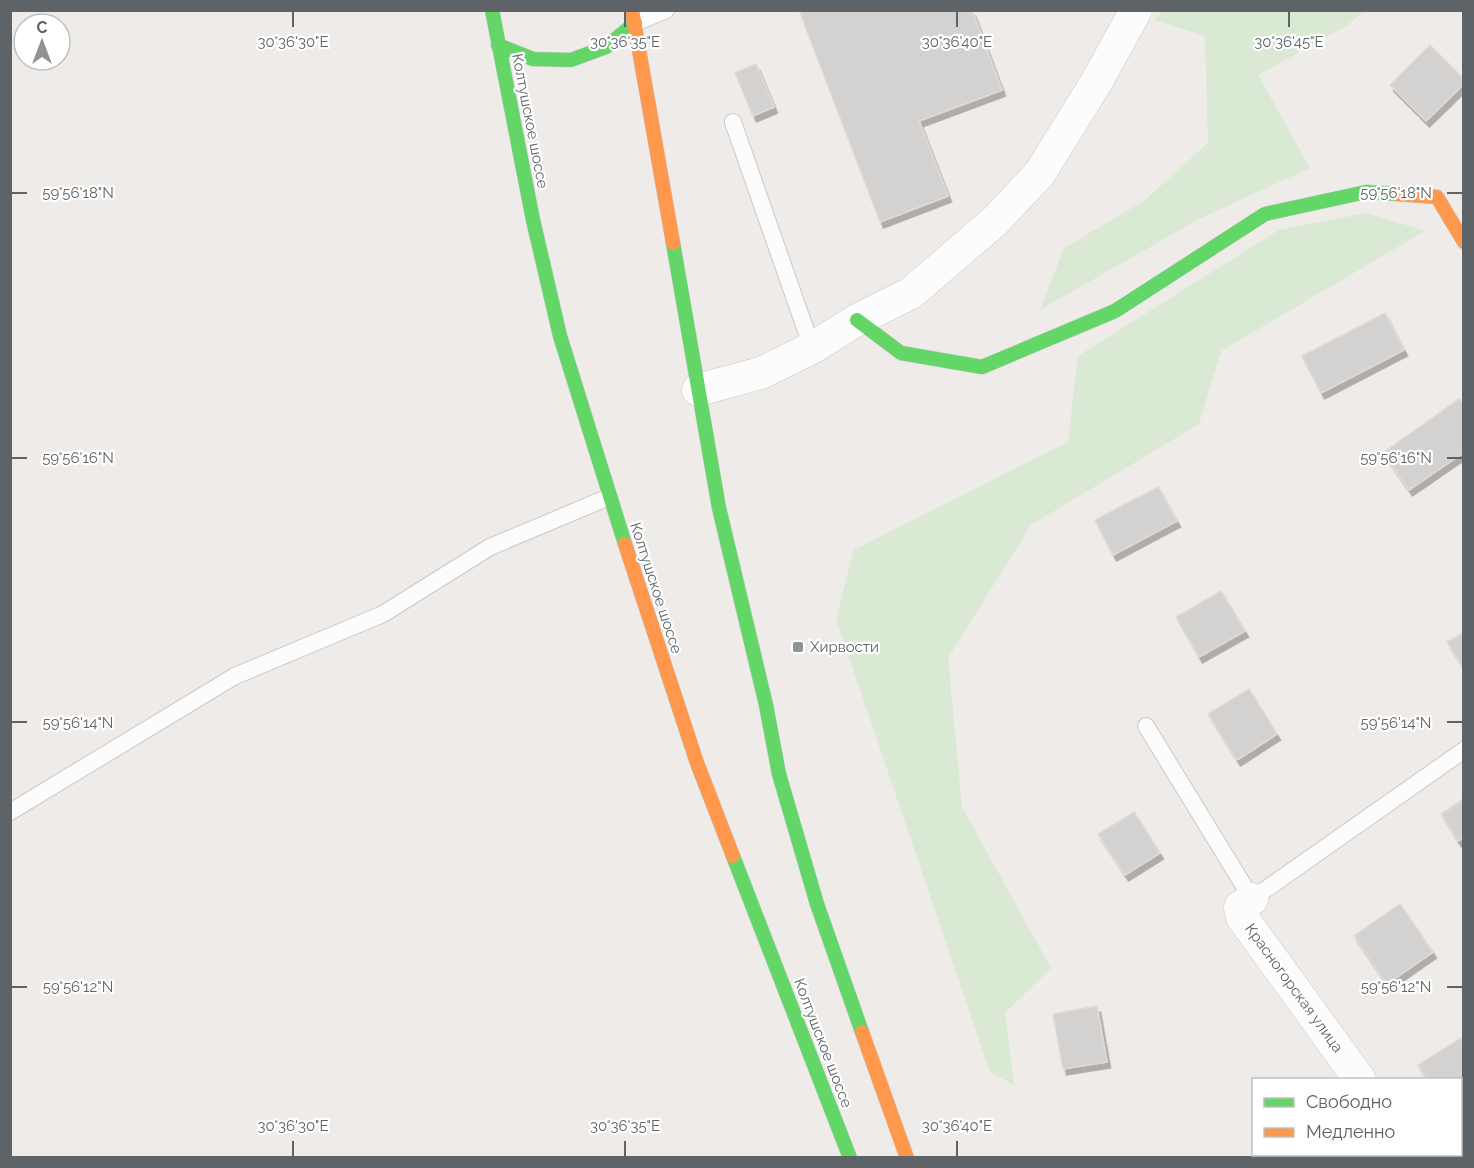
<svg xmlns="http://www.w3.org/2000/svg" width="1474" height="1168" viewBox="0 0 1474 1168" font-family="Raleway,sans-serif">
<defs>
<filter id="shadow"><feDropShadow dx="3.5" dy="6" stdDeviation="0" flood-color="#0004"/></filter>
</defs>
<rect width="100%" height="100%" fill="#eeebe8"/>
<path fill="#d9e9d3" d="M1162,11H1365L1346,26L1258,75L1310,168L1201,218L1040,310L1064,248L1144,201L1208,143L1205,36L1155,20Z
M1367,213L1425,231L1221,351L1199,424L1031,525L948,658L962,807L1051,968L1005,1013L1014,1085L990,1072L836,619L854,550L1068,442L1078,356L1279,230Z"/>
<path fill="#d4d2d1" stroke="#dddad8" stroke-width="1.5" filter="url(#shadow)" d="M799,10H972L1002,90L919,121L948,196L880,222Z
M1430,45L1464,79V84L1426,121L1390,85Z
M756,64L774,107L753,116L735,73Z
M1385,313L1404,350L1321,393L1302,356Z
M1459,399L1464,405V452L1409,490L1383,453Z
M1158,487L1177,521L1113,555L1095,520Z
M1221,591L1245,631L1199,657L1176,617Z
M1464,632V668L1447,642Z
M1249,689L1277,734L1237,760L1208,714Z
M1464,799V837L1458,841L1441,814Z
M1134,812L1160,853L1125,875L1098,834Z
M1400,904L1433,952L1387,984L1354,936Z
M1097,1006L1107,1062L1063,1069L1053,1014Z
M1461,1038L1464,1042V1103L1460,1105V1080H1427L1418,1065Z"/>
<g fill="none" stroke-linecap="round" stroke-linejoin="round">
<defs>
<path id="lane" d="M635,23L666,10
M733,122L812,348
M1146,726L1252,899L1464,750
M10,812L235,676L383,614L490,547L609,497"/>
<path id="street" d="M698,390L761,373L812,348L857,320L911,293L995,221L1040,173L1097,81L1136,10
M1252,899L1240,907L1242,917L1360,1080
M1415,1154L1417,1158"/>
<path id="fast" d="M492,10L533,220L560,336L625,544
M498,45L533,59L571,60L606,47L635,23
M673,243L719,508L766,705L779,774L817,904L862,1032
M857,320L901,353L982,367L1115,311L1265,214L1366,192L1397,194
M733,856L850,1158"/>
<path id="slow" d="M632,10L673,243
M1397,194L1437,197L1464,242
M625,544L697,763L733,856
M862,1032L907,1158"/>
</defs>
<use href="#lane" stroke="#c9c9c9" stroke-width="18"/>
<use href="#street" stroke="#c9c9c9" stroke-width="33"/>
<use href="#fast" stroke="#c9c9c9" stroke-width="15"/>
<use href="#slow" stroke="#c9c9c9" stroke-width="15"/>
<use href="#lane" stroke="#fcfcfc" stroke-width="16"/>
<use href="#street" stroke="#fcfcfc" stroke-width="32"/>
<use href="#fast" stroke="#63d668" stroke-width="14"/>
<use href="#slow" stroke="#ff974d" stroke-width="14"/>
</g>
<path fill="none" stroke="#5d6367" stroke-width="2" d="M293,12V27M625,12V27M957,12V27M1289,12V27M12,193H27M1447,193H1462M12,458H27M1447,458H1462M12,722H27M1447,722H1462M12,987H27M1447,987H1462M293,1141V1156M625,1141V1156M957,1141V1156"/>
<rect fill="#909394" stroke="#fff" stroke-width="2" x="792" y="641" width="12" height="12" rx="3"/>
<g text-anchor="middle" stroke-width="4.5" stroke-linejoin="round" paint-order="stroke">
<g font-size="15" fill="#5d6367" stroke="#fff">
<text transform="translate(530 121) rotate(79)" y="5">Колтушское шоссе</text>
<text transform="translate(656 588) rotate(72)" y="5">Колтушское шоссе</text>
<text transform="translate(1294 988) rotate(54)" y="5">Красногорская улица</text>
<text transform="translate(823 1043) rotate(69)" y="5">Колтушское шоссе</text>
</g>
<g font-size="15" fill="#5d6367" stroke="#fff" text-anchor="start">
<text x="810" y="652">Хирвости</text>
</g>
</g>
<g font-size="15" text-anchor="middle" fill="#5d6367" stroke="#fff" stroke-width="4.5" stroke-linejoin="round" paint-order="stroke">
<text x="293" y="47">30°36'30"E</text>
<text x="625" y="47">30°36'35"E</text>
<text x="957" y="47">30°36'40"E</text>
<text x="1289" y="47">30°36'45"E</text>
<text x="78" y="198">59°56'18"N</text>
<text x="1396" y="198">59°56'18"N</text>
<text x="78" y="463">59°56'16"N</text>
<text x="1396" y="463">59°56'16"N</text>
<text x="78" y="728">59°56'14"N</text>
<text x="1396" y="728">59°56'14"N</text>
<text x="78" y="992">59°56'12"N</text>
<text x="1396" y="992">59°56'12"N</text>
<text x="293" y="1131">30°36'30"E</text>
<text x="625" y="1131">30°36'35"E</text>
<text x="957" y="1131">30°36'40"E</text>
</g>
<rect width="1474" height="1168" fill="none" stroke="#5d6367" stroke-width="24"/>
<rect x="1252" y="1078" width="210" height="78" fill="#ffffff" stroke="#bec1c2" stroke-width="1.5"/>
<rect x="1264" y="1098" width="30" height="9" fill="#63d668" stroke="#bec1c2" stroke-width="1.5"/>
<text x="1306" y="1108" font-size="18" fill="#5d6367">Свободно</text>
<rect x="1264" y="1128" width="30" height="9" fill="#ff974d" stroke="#bec1c2" stroke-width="1.5"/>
<text x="1306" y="1138" font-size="18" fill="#5d6367">Медленно</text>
<g transform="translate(42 42)"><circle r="28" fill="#ffffff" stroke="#bec1c2" stroke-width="1.5"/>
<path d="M0-4.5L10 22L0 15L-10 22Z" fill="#909394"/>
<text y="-9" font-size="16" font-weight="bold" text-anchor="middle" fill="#5d6367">С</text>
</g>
</svg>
